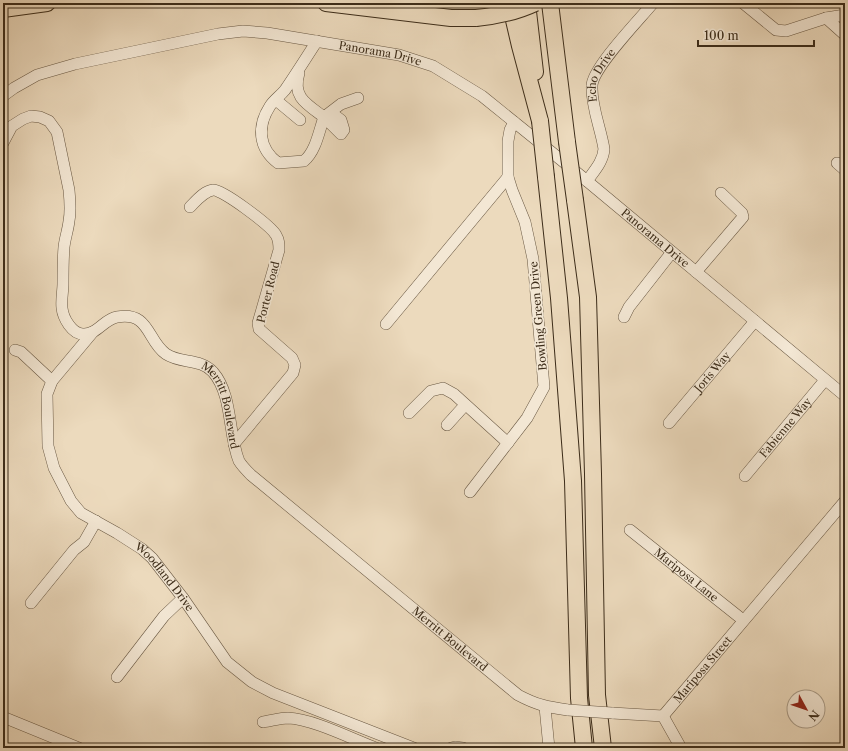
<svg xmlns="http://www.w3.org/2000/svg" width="848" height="751" viewBox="0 0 848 751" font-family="'Libre Caslon Text',serif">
<rect width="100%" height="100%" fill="#ecdabd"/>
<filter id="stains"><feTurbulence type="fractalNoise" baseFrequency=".005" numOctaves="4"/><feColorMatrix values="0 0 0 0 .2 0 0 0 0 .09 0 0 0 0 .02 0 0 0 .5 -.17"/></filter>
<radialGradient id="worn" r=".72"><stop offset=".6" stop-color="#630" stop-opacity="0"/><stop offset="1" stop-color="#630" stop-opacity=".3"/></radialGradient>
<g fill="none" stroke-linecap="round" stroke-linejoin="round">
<defs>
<g id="minor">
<path d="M743,3L776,30L786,31L826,18L845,15"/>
<path d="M826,18L845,35"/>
<path d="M317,41C306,58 296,74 285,90C280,96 274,100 270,106C257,126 258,148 278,163L304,161C316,151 319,131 324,117L341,134L344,130L341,120L333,114L327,115"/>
<path d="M299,73C292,97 306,104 324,117L341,104L358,98"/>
<path id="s1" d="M3,96L14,88L37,75L75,64L218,34L243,31L267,33L399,55L433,66L482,96L581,176L845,396"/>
<path d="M276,100L300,120"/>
<path id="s2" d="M3,143L12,126L23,119L31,116L40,117L49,121L57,132L69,190C70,200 71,211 69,221C68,230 65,238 64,247C63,259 63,272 63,284C63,291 61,300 62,308C63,318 72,334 83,334C97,335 104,319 117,317C150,311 147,341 166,354C181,364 200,358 213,372C233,395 228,435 239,461C242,466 247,471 251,475L518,695C537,705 547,707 568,710"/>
<path d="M837,163L845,170"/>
<path id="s3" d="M587,181C594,171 603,162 604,149C601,129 591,106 592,86C592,68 640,19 653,3"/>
<path d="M190,207C196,201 204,191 213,190C222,189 271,226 276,235C279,240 279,244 279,250L258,323L259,329L292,358L295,365L293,373L234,444"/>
<path d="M696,272L743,217L742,213L721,193"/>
<path d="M624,317L629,307L672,252"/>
<path d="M386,324L508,177"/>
<path id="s4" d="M93,332L52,381L47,394L48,446L54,468L71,501L81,513L117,533L142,549L152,558L183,598L227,662L252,682L273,693L414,748"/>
<path d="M15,350L21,352L52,381"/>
<path d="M409,413L431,391L443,388L454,394L508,443"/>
<path id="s5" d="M669,423L755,321"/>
<path d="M447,425L465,405"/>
<path id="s6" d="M745,476L825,380"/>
<path d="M470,492L527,418L544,387L533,259L525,222L512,190L508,177V141L510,130L514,122"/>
<path id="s7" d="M630,530L743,620"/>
<path d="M31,603L74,550L84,542L96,521"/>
<path d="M117,677L164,616L183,598"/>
<path d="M545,707L549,748"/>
<path d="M612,713L663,716"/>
<path id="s8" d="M663,716L845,501"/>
<path d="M663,716L681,748"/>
<path d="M3,717L79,748"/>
<path d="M263,722C271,721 280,718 288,718C313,719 352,739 376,748"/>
<path d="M451,748L455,747L463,748"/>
</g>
<path id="highway" d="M326,3L451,18H476
M510,3L520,46L540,121
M527,3L535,72
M550,3L567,142
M3,9L47,3
M546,177L559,298L573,481L579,698L584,748
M575,200L588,297L593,474L597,695L603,748"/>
</defs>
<use href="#minor" stroke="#695843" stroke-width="12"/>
<use href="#highway" stroke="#3d2d1a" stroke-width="18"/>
<use href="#minor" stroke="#f3e7d4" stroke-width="11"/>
<use href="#highway" stroke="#ecdabd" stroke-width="16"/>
<defs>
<path id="minor-bridge" d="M568,710L612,713"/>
<path id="highway-bridge" d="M476,18C497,16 516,12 535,3
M540,121L546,177
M567,142L575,200"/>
</defs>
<use href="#minor-bridge" stroke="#695843" stroke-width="12" stroke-linecap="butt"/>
<use href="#highway-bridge" stroke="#3d2d1a" stroke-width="18" stroke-linecap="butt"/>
<use href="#minor-bridge" stroke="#f3e7d4" stroke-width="11"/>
<use href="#highway-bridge" stroke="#ecdabd" stroke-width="16"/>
</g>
<g text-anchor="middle" stroke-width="3.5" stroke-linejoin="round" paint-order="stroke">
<g font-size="11" fill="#3d2d1a" stroke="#f3e7d4">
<text dy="4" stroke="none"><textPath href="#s1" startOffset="390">Panorama Drive</textPath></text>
<text dy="4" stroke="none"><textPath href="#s3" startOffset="114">Echo Drive</textPath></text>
<text dy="4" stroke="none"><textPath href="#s1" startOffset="726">Panorama Drive</textPath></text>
<text transform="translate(268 292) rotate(-76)" y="4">Porter Road</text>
<text transform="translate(538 316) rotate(-95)" y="4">Bowling Green Drive</text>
<text dy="4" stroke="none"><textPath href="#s5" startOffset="67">Joris Way</textPath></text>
<text dy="4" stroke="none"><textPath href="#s2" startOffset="477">Merritt Boulevard</textPath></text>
<text dy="4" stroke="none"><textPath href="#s6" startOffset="63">Fabienne Way</textPath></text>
<text dy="4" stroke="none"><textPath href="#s7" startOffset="72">Mariposa Lane</textPath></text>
<text dy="4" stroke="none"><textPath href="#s4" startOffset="312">Woodland Drive</textPath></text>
<text dy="4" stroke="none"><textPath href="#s2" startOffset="813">Merritt Boulevard</textPath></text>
<text dy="4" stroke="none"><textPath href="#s8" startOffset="61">Mariposa Street</textPath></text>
</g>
</g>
<rect width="848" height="751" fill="none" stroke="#ecdabd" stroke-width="16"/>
<rect x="4" y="4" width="840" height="743" fill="none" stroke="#3d2d1a" stroke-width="2"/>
<rect x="8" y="8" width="832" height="735" fill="none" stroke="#3d2d1a"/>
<g transform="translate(806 709) rotate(130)"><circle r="19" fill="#f3e7d4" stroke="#aa9d8a"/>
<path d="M0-3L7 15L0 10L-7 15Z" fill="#8f2418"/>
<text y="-6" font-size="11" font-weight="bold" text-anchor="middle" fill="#3d2d1a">N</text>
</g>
<path d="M698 40v6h116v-6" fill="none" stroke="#3d2d1a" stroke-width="2"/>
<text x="704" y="40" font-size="12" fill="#3d2d1a" stroke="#f3e7d4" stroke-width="3" paint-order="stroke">100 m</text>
<rect width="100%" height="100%" filter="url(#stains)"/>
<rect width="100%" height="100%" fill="url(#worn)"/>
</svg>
